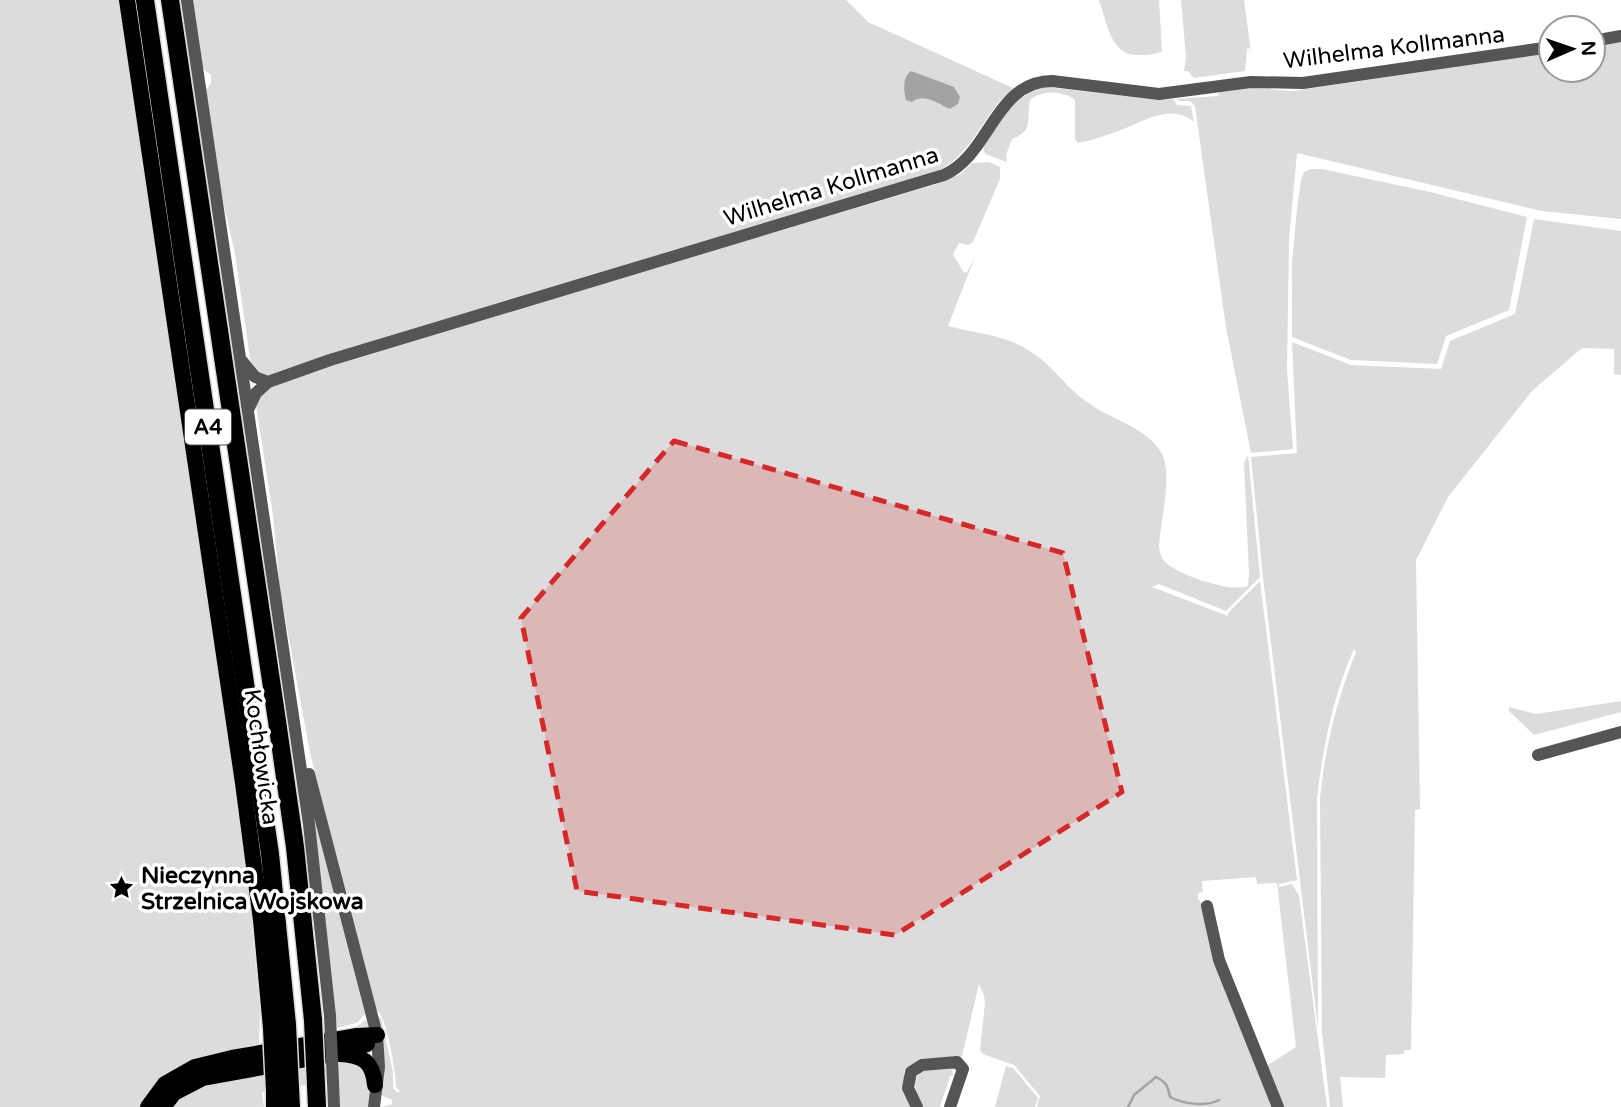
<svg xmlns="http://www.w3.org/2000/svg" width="1621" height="1107" viewBox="0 0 1621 1107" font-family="'Varela Round',sans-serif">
<rect width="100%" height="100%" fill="#fff"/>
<path fill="#dcdcdc" d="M0,0H122L221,665L254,925L252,927L260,1012L259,1043L356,1027L367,1019L369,1028L143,1107H0Z
M179,0H183L222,267H219Z
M192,0H846L868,22L1013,88C982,114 974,154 936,172L269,376H259L251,365L235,254L219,183L206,90L211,83V75L202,68Z
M1099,0H1159L1162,51C1155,55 1148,55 1140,55C1110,57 1107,22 1099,0Z
M1181,0H1244L1251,53L1250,48L1247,49L1245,71L1194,78L1188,71H1184L1186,57Z
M1621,42V219L1542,211L1297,153L1289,239L1287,370L1293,449L1251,453L1226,327L1195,106L1190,101H1180L1177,99L1218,96L1219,92L1255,88L1293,91L1551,53V70H1593V46Z
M1046,87L1158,100L1173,99L1177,105L1191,106L1194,122C1171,103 1145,121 1121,130C1107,135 1093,140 1078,143L1075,139V100C1064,91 1041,90 1030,100C1026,121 1034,131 1012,139L1006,155L1007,162L985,154L983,147C1001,119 1011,96 1046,87Z
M989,162L1000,167V179L973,242L968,245L959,243L953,254L964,273L967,272L975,257L948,326C970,332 995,334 1015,343C1051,359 1061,385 1090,404C1112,420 1151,429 1163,456C1172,479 1160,523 1159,547C1160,553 1161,558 1165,562C1179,575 1230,593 1248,586L1249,573L1244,463L1248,455L1260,577L1226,611L1159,584L1152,587L1228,616V613L1260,581L1297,880L1279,884V887L1292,884L1299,896L1327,1107H1281L1265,1067L1296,1047L1277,883L1257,884L1256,877L1202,881L1203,892L1198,893V899L1205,906L1272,1107H1037L1040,1096L1014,1065L983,1054L980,1050L985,1003L984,995L979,984L962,1056L959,1058L918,1062L904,1071V1090L911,1107H381L392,1104V1100L381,1095L377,1017L381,1018L393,1072V1088L398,1093L400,1091L396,1087C396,1072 387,1020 378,1011L375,1012L310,753L280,590L273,515L256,405L264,390L333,363L934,185L961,174L972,163Z
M1311,169H1322L1430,192L1527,217L1509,310L1446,336L1437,364L1351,360L1292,337V263L1297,209L1301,180L1304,172Z
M1534,219L1621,231V375L1614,374V349L1582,348L1532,391L1448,497L1416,560L1420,809L1415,810L1411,1050H1404V1054L1386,1055L1385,1078L1340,1077L1343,1107H1330L1322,1032L1320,798C1325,747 1337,699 1356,652L1354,649C1333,696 1323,747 1317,798L1318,1028L1263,577L1251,457L1297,453L1292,342L1351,365L1441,369L1450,341L1515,314Z
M1621,701V712L1534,735L1509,711V707L1536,714Z
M313,812L365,1014L357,1023L337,1028Z
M350,1057L371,1077L369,1107H339L338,1080L262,1092L264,1107H170L176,1100L194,1087Z
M1006,1066L1013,1068L1038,1098L1035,1107H995Z
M951,1068L953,1075L950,1076L940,1107H922C916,1092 910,1082 923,1069Z"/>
<path fill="#a3a3a3" d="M911,71L954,87L960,97L958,104L950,109C939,104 923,92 912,102L906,100C904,90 902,78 911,71Z"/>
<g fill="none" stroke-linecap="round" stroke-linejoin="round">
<path stroke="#a3a3a3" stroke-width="2.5" d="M1128,1107L1134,1095L1156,1077C1166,1082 1168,1086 1170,1097C1183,1104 1206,1107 1219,1100"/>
<defs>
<path id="major" d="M127,0L243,783L261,920L271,1028
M340,1054C363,1055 373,1062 375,1085
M274,1091V1107
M148,1107L165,1084L195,1067L232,1058L357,1036L377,1035
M163,1107L174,1093L203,1078L334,1054L367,1044"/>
<path id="highway" d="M145,0L270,854L287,1025
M170,0L277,721L295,847L313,1020
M316,1085L317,1107
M290,1088L291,1107"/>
</defs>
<use href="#major" stroke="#dbdbdb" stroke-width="19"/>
<use href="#highway" stroke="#dbdbdb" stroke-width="21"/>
<path stroke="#555" stroke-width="12" d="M187,0L309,824L330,1016
M1593,41L1621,36
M242,361L255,377L268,382
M248,410L256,393L268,382L330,360L944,175C990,155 995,81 1052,81L1159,94L1251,82L1303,83L1551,47
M1538,755L1621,732
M309,774L377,1035L379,1067L374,1107
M1207,906L1219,960L1278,1107
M333,1082L334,1107
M917,1107L908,1088L911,1072L922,1065L957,1062L963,1069L950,1107"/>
<use href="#major" stroke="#000" stroke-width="16"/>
<use href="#highway" stroke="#000" stroke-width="18"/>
<defs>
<path id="major-bridge" d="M271,1028L274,1091"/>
<path id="highway-bridge" d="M313,1020L316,1085
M287,1025L290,1088"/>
</defs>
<use href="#major-bridge" stroke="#dbdbdb" stroke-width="19" stroke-linecap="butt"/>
<use href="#highway-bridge" stroke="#dbdbdb" stroke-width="21" stroke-linecap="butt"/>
<path stroke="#555" stroke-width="12" d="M330,1016L333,1082"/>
<use href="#major-bridge" stroke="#000" stroke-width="16"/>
<use href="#highway-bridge" stroke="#000" stroke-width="18"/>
</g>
<path fill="#d62828" fill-opacity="0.2" stroke="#d62828" stroke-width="5" stroke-dasharray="14 9" stroke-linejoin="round" d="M674,441L1063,553L1122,792L895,935L577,891L521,618Z"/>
<defs>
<symbol id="sight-bare" viewBox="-9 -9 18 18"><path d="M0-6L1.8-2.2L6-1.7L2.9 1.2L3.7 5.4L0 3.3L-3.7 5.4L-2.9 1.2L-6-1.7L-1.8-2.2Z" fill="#000" stroke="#fff" stroke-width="2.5" paint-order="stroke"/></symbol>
</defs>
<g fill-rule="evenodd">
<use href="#sight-bare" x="104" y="870" width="35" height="35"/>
</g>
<g text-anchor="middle" stroke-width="7" stroke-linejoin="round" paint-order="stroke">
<rect fill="#fff" stroke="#4c4c4c" stroke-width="2" x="185" y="409.5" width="46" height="35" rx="5"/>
<g font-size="21" font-weight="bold" fill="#000">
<text x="208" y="434">A4</text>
</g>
<g font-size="23" fill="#000" stroke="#fff">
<text transform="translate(1394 47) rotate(-7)" y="8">Wilhelma Kollmanna</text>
<text transform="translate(831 186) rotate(-17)" y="8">Wilhelma Kollmanna</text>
<text transform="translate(262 757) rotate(82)" y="8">Kochłowicka</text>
</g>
<g font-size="23" font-weight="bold" fill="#000" stroke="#fff" text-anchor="start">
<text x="141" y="883">Nieczynna<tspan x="141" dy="26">Strzelnica Wojskowa</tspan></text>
</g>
</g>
<g transform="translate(1572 49) rotate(88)"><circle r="33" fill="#ffffff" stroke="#999999" stroke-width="2"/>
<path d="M0-5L12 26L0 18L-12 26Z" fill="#000000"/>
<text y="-10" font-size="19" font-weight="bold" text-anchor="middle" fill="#000000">N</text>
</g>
</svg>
